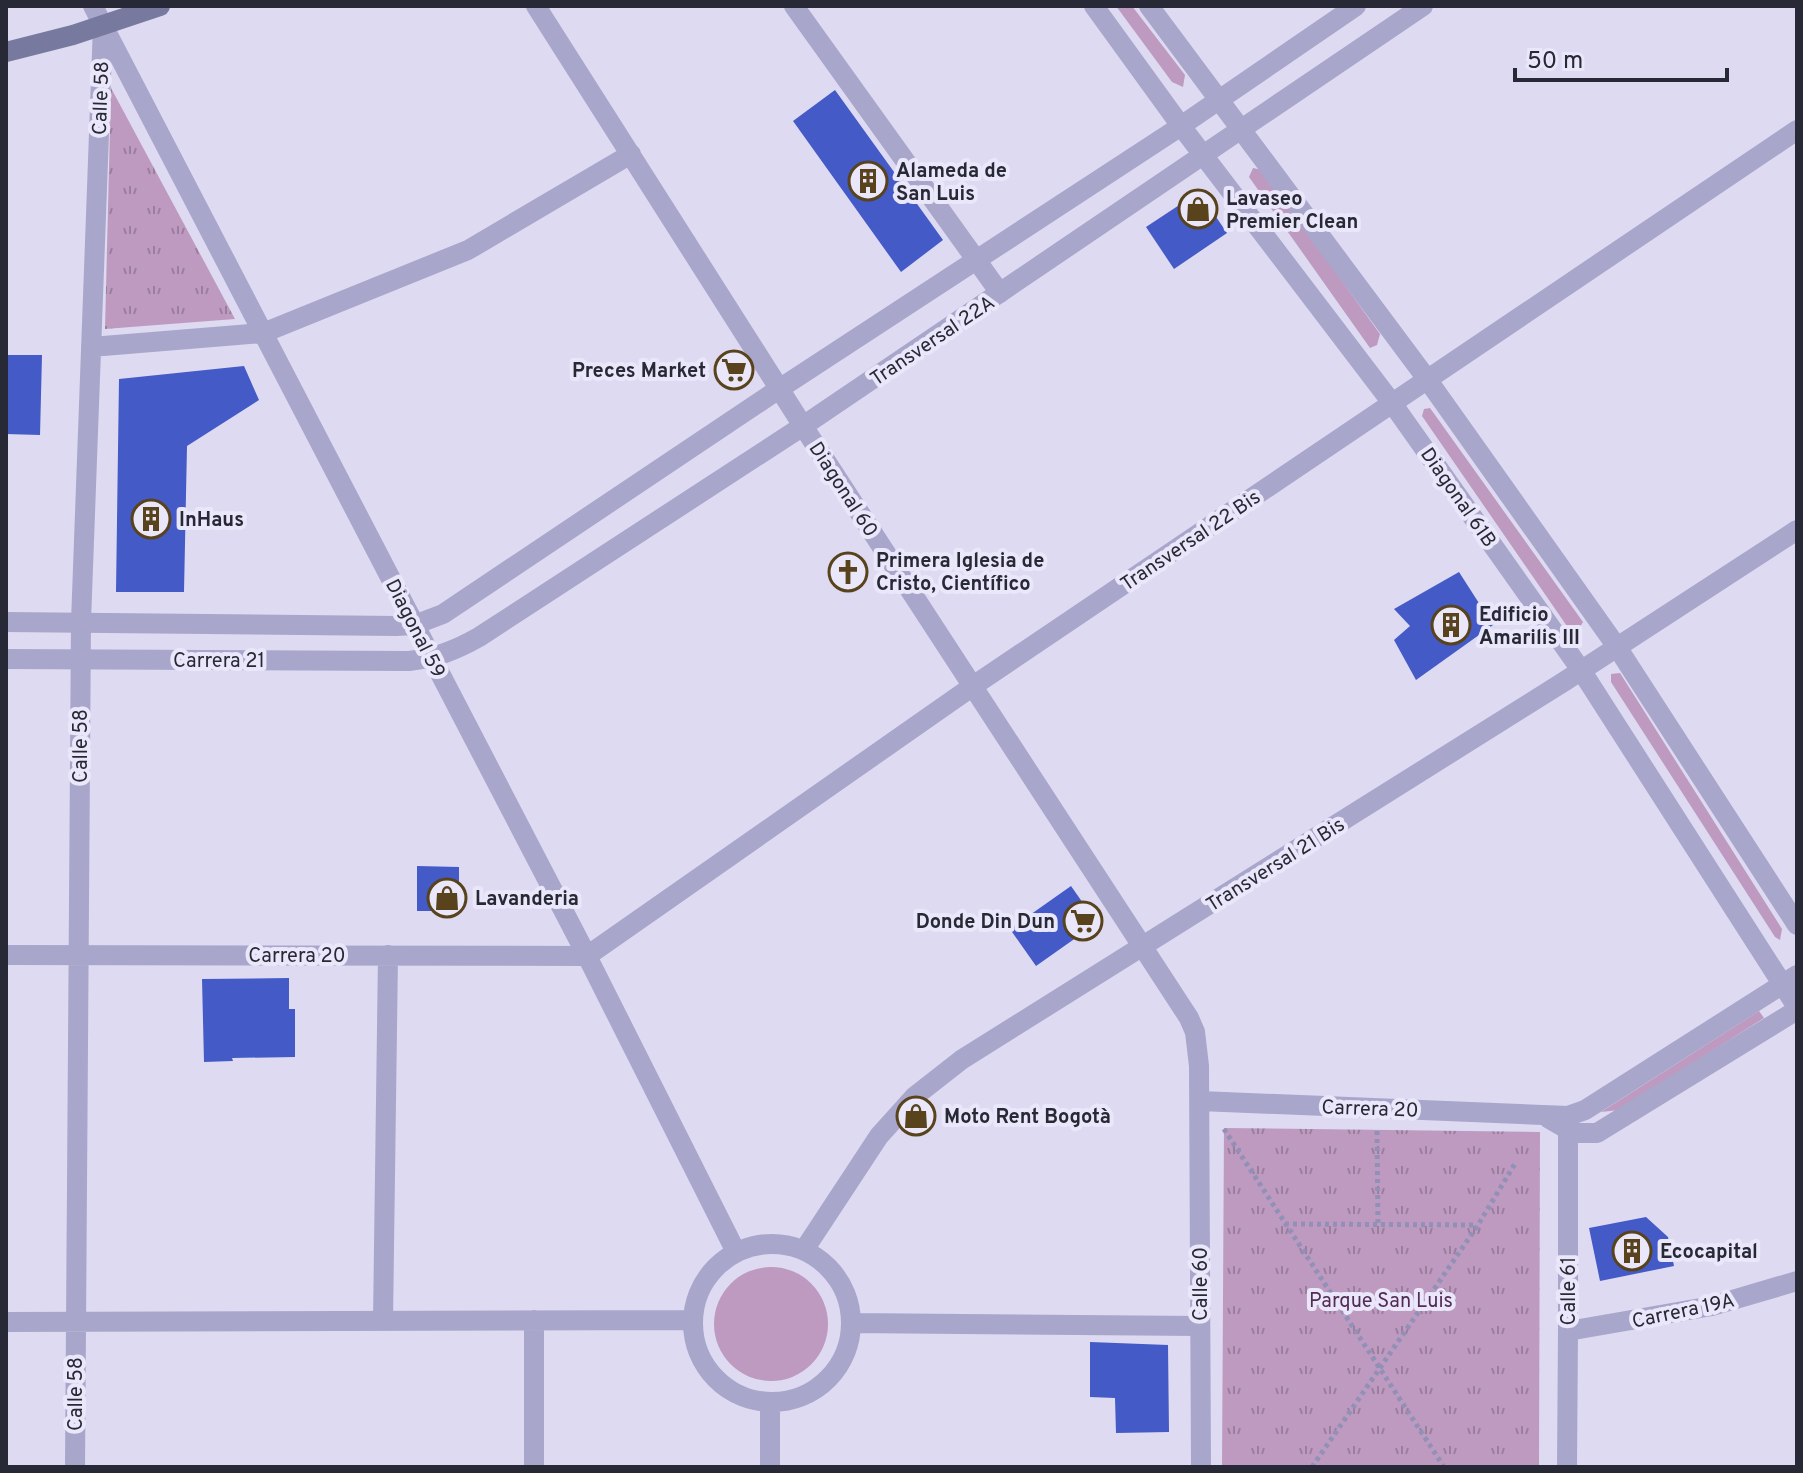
<svg xmlns="http://www.w3.org/2000/svg" width="1803" height="1473" viewBox="0 0 1803 1473" font-family="Overpass,sans-serif">
<defs>
<pattern id="park-tufts" width="24" height="20" patternUnits="userSpaceOnUse" patternTransform="scale(2)"><rect width="24" height="20" fill="#be9ac1"/><path d="M3 7l-1-3M5 7V3M7 7l1-3M15 17l-1-3M17 17v-4M19 17l1-3" fill="none" stroke="#9a7e9e"/></pattern>
</defs>
<rect width="100%" height="100%" fill="#dddaf2"/>
<path fill="#be9ac1" d="M1116,6H1132L1185,75L1183,87L1172,82Z
M1253,168L1262,170L1380,334L1377,345L1370,348L1249,177Z
M1430,408L1583,622L1577,632H1571L1422,416L1424,409Z
M1620,673L1782,929L1780,940L1775,937L1611,682V674Z
M1759,1011L1764,1018L1619,1110L1601,1112Z
M714 1324a57 57 0 1 1 114 0a57 57 0 1 1-114 0Z"/>
<path fill="url(#park-tufts)" d="M111,88L235,319L105,329Z
M1224,1128L1540,1132L1539,1467H1222Z"/>
<path fill="#435ac7" d="M835,90L943,240L901,272L793,121Z
M1199,192L1227,233L1174,269L1146,227Z
M6,355H42L40,435L6,434Z
M244,366L259,400L187,446L184,592H116L119,379Z
M1459,572L1493,625L1416,680L1394,640L1410,626L1394,609Z
M417,866L459,867V911H417Z
M1071,886L1097,923L1036,966L1010,929Z
M289,978V1009H295V1057L232,1058L233,1061L204,1062L202,979Z
M1646,1217L1668,1237L1674,1266L1600,1281L1589,1228Z
M1090,1342L1168,1345L1169,1432L1116,1433L1115,1398L1090,1397Z"/>
<g fill="none" stroke-linecap="round" stroke-linejoin="round">
<path stroke="#9190b6" stroke-width="5" stroke-dasharray="4 4" stroke-linecap="butt" d="M1224,1129L1444,1467
M1377,1131L1378,1226
M1285,1224L1477,1225
M1312,1467L1478,1225L1516,1162"/>
<path stroke="#a8a6ca" stroke-width="20" d="M93,6L587,956L736,1252
M536,6L803,426
M794,6L1000,293
M91,347L263,333L468,250L631,154
M6,955L587,956
M587,956L973,686L1797,130
M1568,1116V1331
M693 1323a79 79 0 1 1 158 0a79 79 0 1 1-158 0Z
M804,1250L879,1136L915,1096L961,1060L1565,681L1797,530
M534,1320V1467
M383,1321L388,955
M6,1322L692,1320
M851,1323L1200,1326
M75,1467L81,622L103,25
M770,1467V1403"/>
<path stroke="#a8a6ca" stroke-width="20" d="M1094,6L1181,126L1392,403L1581,670L1797,1007
M1149,6L1427,379L1617,647L1797,925
M803,426L1189,1018L1195,1032L1199,1066L1201,1467
M6,622L396,626L414,625L443,614L779,389L1172,132L1356,6
M6,659L409,661C436,658 456,650 479,637L803,426L1423,6
M1200,1101L1568,1116L1585,1110L1797,975
M1548,1118L1574,1133H1597L1797,1010
M1567,1467L1568,1331L1712,1306L1797,1281"/>
<path stroke="#77799e" stroke-width="20" d="M6,52L73,35L160,6"/>
</g>
<defs>
<symbol id="building-ring" viewBox="-11 -11 22 22"><circle r="9.5" fill="#e9e7f9" stroke="#58431c" stroke-width="1.5"/><path d="M-4-6H4V6H1V3H-1V6H-4ZM-2.5-4.3h1.7v1.8h-1.7ZM.8-4.3h1.7v1.8H.8ZM-2.5-1h1.7V.8h-1.7ZM.8-1h1.7V.8H.8Z" fill="#58431c"/></symbol>
<symbol id="shop-ring" viewBox="-11 -11 22 22"><circle r="9.5" fill="#e9e7f9" stroke="#58431c" stroke-width="1.5"/><path d="M-5-2.5h2.3a2.7 3.5 0 0 1 5.4 0H5L5.5 6h-11ZM-1.5-2.5h3a1.5 2.3 0 0 0-3 0Z" fill="#58431c"/></symbol>
<symbol id="supermarket-ring" viewBox="-11 -11 22 22"><circle r="9.5" fill="#e9e7f9" stroke="#58431c" stroke-width="1.5"/><path d="M-6-5.5h2.5l.6 2H6L4.5 2H-2.5L-4.4-4H-6ZM-1.5 3.2a1.3 1.3 0 1 0 .1 0ZM3 3.2a1.3 1.3 0 1 0 .1 0Z" fill="#58431c"/></symbol>
<symbol id="church-ring" viewBox="-11 -11 22 22"><circle r="9.5" fill="#e9e7f9" stroke="#58431c" stroke-width="1.5"/><path d="M-1.2-6h2.4v3.5h3.3v2.4h-3.3V6h-2.4V-.1h-3.3v-2.4h3.3Z" fill="#58431c"/></symbol>
</defs>
<g fill-rule="evenodd">
<use href="#building-ring" x="846" y="159" width="44" height="44"/>
<use href="#shop-ring" x="1176" y="187" width="44" height="44"/>
<use href="#supermarket-ring" x="712" y="348" width="44" height="44"/>
<use href="#building-ring" x="129" y="497" width="44" height="44"/>
<use href="#church-ring" x="826" y="550" width="44" height="44"/>
<use href="#building-ring" x="1429" y="603" width="44" height="44"/>
<use href="#shop-ring" x="425" y="876" width="44" height="44"/>
<use href="#supermarket-ring" x="1061" y="899" width="44" height="44"/>
<use href="#shop-ring" x="894" y="1094" width="44" height="44"/>
<use href="#building-ring" x="1610" y="1229" width="44" height="44"/>
</g>
<g text-anchor="middle" stroke-width="8" stroke-linejoin="round" paint-order="stroke">
<g font-size="20" fill="#272936" stroke="#e9e7f9">
<text transform="translate(100 98) rotate(-88)" y="7">Calle 58</text>
<text transform="translate(932 340) rotate(-34)" y="7">Transversal 22A</text>
<text transform="translate(844 489) rotate(57)" y="7">Diagonal 60</text>
<text transform="translate(1459 497) rotate(55)" y="7">Diagonal 61B</text>
<text transform="translate(1190 540) rotate(-34)" y="7">Transversal 22 Bis</text>
<text transform="translate(416 628) rotate(63)" y="7">Diagonal 59</text>
<text x="219" y="667">Carrera 21</text>
<text transform="translate(80 746) rotate(-90)" y="7">Calle 58</text>
<text transform="translate(1275 864) rotate(-32)" y="7">Transversal 21 Bis</text>
<text x="297" y="962">Carrera 20</text>
<text transform="translate(1370 1108) rotate(2)" y="7">Carrera 20</text>
<text transform="translate(1200 1284) rotate(-90)" y="7">Calle 60</text>
<text transform="translate(1568 1291) rotate(-90)" y="7">Calle 61</text>
<text transform="translate(1683 1310) rotate(-12)" y="7">Carrera 19A</text>
<text transform="translate(75 1394) rotate(-90)" y="7">Calle 58</text>
</g>
<g font-size="20" font-weight="bold" fill="#272936" stroke="#e9e7f9" text-anchor="start">
<text x="896" y="177">Alameda de<tspan x="896" dy="23">San Luis</tspan></text>
<text x="1226" y="205">Lavaseo<tspan x="1226" dy="23">Premier Clean</tspan></text>
<text x="706" y="377" text-anchor="end">Preces Market</text>
<text x="179" y="526">InHaus</text>
<text x="876" y="567">Primera Iglesia de<tspan x="876" dy="23">Cristo, Científico</tspan></text>
<text x="1479" y="621">Edificio<tspan x="1479" dy="23">Amarilis III</tspan></text>
<text x="475" y="905">Lavanderia</text>
<text x="1055" y="928" text-anchor="end">Donde Din Dun</text>
<text x="944" y="1123">Moto Rent Bogotà</text>
<text x="1660" y="1258">Ecocapital</text>
</g>
<g font-size="20" fill="#532b55" stroke="#e9e7f9">
<text x="1381" y="1307">Parque San Luis</text>
</g>
</g>
<rect width="1803" height="1473" fill="none" stroke="#272936" stroke-width="16"/>
<path d="M1515 68v12h212v-12" fill="none" stroke="#272936" stroke-width="4"/>
<text x="1527" y="68" font-size="24" fill="#272936" stroke="#e9e7f9" stroke-width="6" paint-order="stroke">50 m</text>
</svg>
